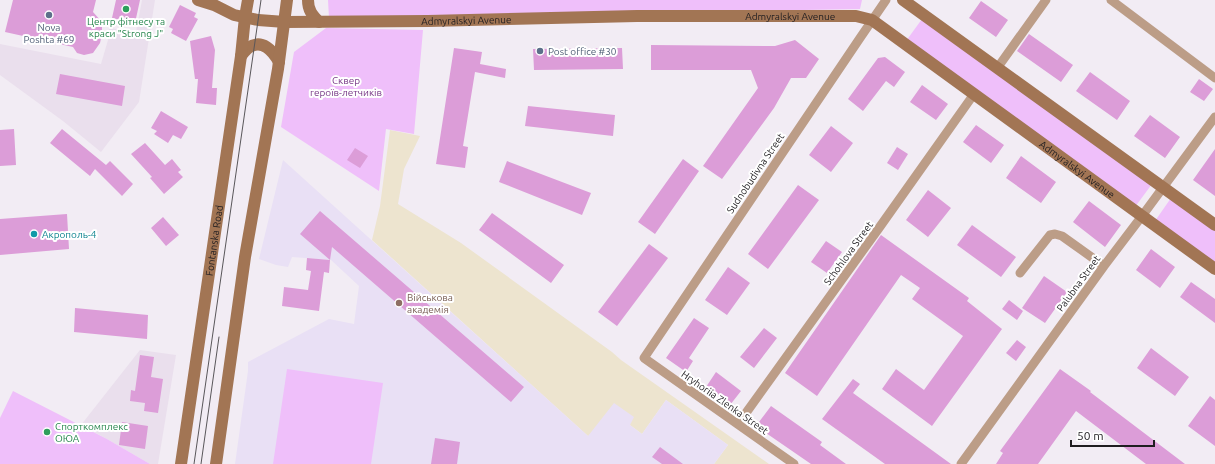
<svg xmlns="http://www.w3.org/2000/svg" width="1215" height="464" viewBox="0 0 1215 464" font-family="Ubuntu,sans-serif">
<rect width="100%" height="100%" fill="#f2ecf4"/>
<path fill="#eadfed" d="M142,0H155L139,102L101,152L63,121L0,75V44L101,64L108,40L109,28L136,32Z
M140,350L176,355L158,464H150L107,439L81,425Z"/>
<path fill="#ede4cf" d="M390,130L420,136L404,169L398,204L461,243L612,352L621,360L769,464H714L728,445L666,400L642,434L630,425L588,436L372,240L380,206Z"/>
<path fill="#e9e0f5" d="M283,160L588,436L614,403L634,417L630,425L642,434L666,400L728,445L714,464H235L248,371V362L329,319L354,324L359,286L331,260L292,257L288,267L276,265L259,259Z"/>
<path fill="#efbffa" d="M328,0H862L860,9L329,18Z
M922,19L1152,184L1135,207L906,41Z
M326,28L423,30L414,134L386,129L379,191L281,127L294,52Z
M1171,198L1215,230V264L1155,221Z
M287,369L383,383L371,464H273Z
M13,391L107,439L150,464H0V418Z"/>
<path fill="#dc9dd8" d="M13,0H96L93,12L102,22V34L100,43L93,53L84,55L77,53L73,47L5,32Z
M116,0H140L135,23L112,18Z
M981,1L1008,20L996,37L969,18Z
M180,5L196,13L194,17L198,19L186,41L171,33L173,29L169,27Z
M1029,34L1073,65L1061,82L1017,51Z
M211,36L215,50L212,88H217L216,105L196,103L198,79H195L190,41Z
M795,40L819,59L806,78H791L774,108L722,179L703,166L758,88L751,70H651V45L775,46Z
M454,48L482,52L480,64L506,69L505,78L475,72L463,146L468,147L465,168L436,164Z
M622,48L623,69L534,70L533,49Z
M885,57L905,72L894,87L886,81L863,111L848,99L878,58Z
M1090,72L1130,101L1117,120L1076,91Z
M60,74L125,86L122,106L56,94Z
M1199,79L1213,89L1204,101L1190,92Z
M922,85L948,104L936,120L910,102Z
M528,106L615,115L613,136L525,126Z
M161,111L188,127L181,139L173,135L168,143L154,134L157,131L151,128Z
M1150,115L1180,137L1165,158L1134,136Z
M976,125L1004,145L991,163L963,142Z
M831,126L853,143L831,172L809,155Z
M14,129L16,165L0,166V130Z
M62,129L106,165L110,161L133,184L122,196L95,169L90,176L50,143Z
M145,143L165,165L172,159L181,170L178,172L183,177L164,194L150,178L152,177L131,154Z
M897,147L908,154L898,170L887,163Z
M355,148L368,156L360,168L347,160Z
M1215,149V196L1193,180Z
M1021,156L1056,182L1041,203L1006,178Z
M683,159L699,171L655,234L638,222Z
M507,161L591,193L582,215L499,182Z
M798,185L819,200L768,269L748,254Z
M928,190L951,208L928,237L906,220Z
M1089,201L1121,225L1105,247L1073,222Z
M320,211L524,387L511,402L332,247L330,260L300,234Z
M492,213L564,265L551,283L479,230Z
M67,214L69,249L0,255V219Z
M163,217L179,235L166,246L151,228Z
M972,225L1016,257L1001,277L957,245Z
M881,235L969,298L967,301L1002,329L932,426L882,389L896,369L924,390L963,336L912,299L920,288L901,275L817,396L785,373Z
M826,241L842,252L827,273L811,262Z
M649,244L668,258L617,326L598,312Z
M1151,249L1175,267L1160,288L1136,270Z
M307,258L330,260L329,273L324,272L319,311L282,306L284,287L308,290L311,271L306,270Z
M728,267L750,283L727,315L705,300Z
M1044,276L1067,292L1045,323L1022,308Z
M1191,282L1215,299V323L1180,297Z
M1009,300L1023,311L1017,320L1002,309Z
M75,308L148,315L147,339L74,332Z
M694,318L709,328L689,358L693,361L686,372L666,358Z
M764,328L777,338L754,368L740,357Z
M1017,340L1026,347L1016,361L1006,353Z
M1151,348L1189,377L1175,396L1137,368Z
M140,355L154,357L151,377L163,379L158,413L144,411L145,403L130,401L131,390L135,391Z
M1060,369L1091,391L1090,392L1185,464H1146L1076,411L1038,464H996L1003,453L1000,451Z
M716,372L741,391L730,405L706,387Z
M853,379L860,384L853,393L951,464H885L822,419Z
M1210,396L1215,400V446L1188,426Z
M771,406L822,442L820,445L846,464H811L756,426Z
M122,422L148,426L145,449L119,445Z
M435,438L460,442L457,464H431Z
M660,447L683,464H662L652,457Z"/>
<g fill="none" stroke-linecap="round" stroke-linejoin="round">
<path stroke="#bc9d87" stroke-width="9" d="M1111,0L1215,78
M998,67L1046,0
M1020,273L1050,235L1055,234L1062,236L1104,266
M738,424L879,228L974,94
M794,464L644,358L860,38L886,0
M961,464L1104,266L1142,216L1215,117"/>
<g stroke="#a27554" stroke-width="12">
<path id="s1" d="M198,0L214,5L234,15L258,20L285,22L428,21L637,16H856L872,20L1215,269"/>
<path d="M308,0C308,10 312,15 319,22"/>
<path d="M903,0L1215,225"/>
<path d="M241,56C243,53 246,50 248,48C262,38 273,51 279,62"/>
<path id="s2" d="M181,464L241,56L245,17L248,0"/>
<path d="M216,464L245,257L278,69L287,0"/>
</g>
<path stroke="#59565a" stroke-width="1" d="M194,464L261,0
M201,464L219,337"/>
</g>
<g fill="#2e9e5b" stroke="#fff" stroke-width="1.5">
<circle cx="126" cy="9" r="4"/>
<circle cx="47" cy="432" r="4"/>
</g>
<g fill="#5c6f8a" stroke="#fff" stroke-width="1.5">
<circle cx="49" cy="15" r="4"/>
<circle cx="540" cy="51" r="4"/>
</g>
<circle fill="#0f9aa8" stroke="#fff" stroke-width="1.5" cx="34" cy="234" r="4"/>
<circle fill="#8d6e63" stroke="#fff" stroke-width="1.5" cx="399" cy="303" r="4"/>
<g text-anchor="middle" stroke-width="4" stroke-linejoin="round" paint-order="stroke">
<g font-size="10" fill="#1f1d20" stroke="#fff">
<text dy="4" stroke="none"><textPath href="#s1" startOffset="596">Admyralskyi Avenue</textPath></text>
<text dy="4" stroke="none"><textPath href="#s1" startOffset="272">Admyralskyi Avenue</textPath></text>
<text dy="4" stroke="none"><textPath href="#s1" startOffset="932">Admyralskyi Avenue</textPath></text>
<text transform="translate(755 173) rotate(-56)" y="4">Sudnobudivna Street</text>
<text dy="4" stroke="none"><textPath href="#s2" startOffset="226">Fontanska Road</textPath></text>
<text transform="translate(848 253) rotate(-54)" y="4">Schohlova Street</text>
<text transform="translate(1078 283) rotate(-54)" y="4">Palubna Street</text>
<text transform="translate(725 402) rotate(35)" y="4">Hryhoriia Zlenka Street</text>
</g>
<g font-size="10" fill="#27864d" stroke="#fff">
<text x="126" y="25">Центр фітнесу та<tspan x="126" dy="12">краси "Strong J"</tspan></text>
<text x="55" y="430" text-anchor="start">Спорткомплекс<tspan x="55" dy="12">ОЮА</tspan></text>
</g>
<g font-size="10" fill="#4e5e75" stroke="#fff">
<text x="49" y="31">Nova<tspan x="49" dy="12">Poshta #69</tspan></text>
<text x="548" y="55" text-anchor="start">Post office #30</text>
</g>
<g font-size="10" fill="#763685" stroke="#fff">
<text x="346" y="84">Сквер<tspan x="346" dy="12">героїв-летчиків</tspan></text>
</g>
<g font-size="10" fill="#0d838f" stroke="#fff" text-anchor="start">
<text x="42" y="238">Акрополь-4</text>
</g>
<g font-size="10" fill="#785e54" stroke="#fff" text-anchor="start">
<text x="407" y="301">Військова<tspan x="407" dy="12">академія</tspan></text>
</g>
</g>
<path d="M1071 440v6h83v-6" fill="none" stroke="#1f1d20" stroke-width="2"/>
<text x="1077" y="440" font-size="12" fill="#1f1d20" stroke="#ffffff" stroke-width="3" paint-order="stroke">50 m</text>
</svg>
